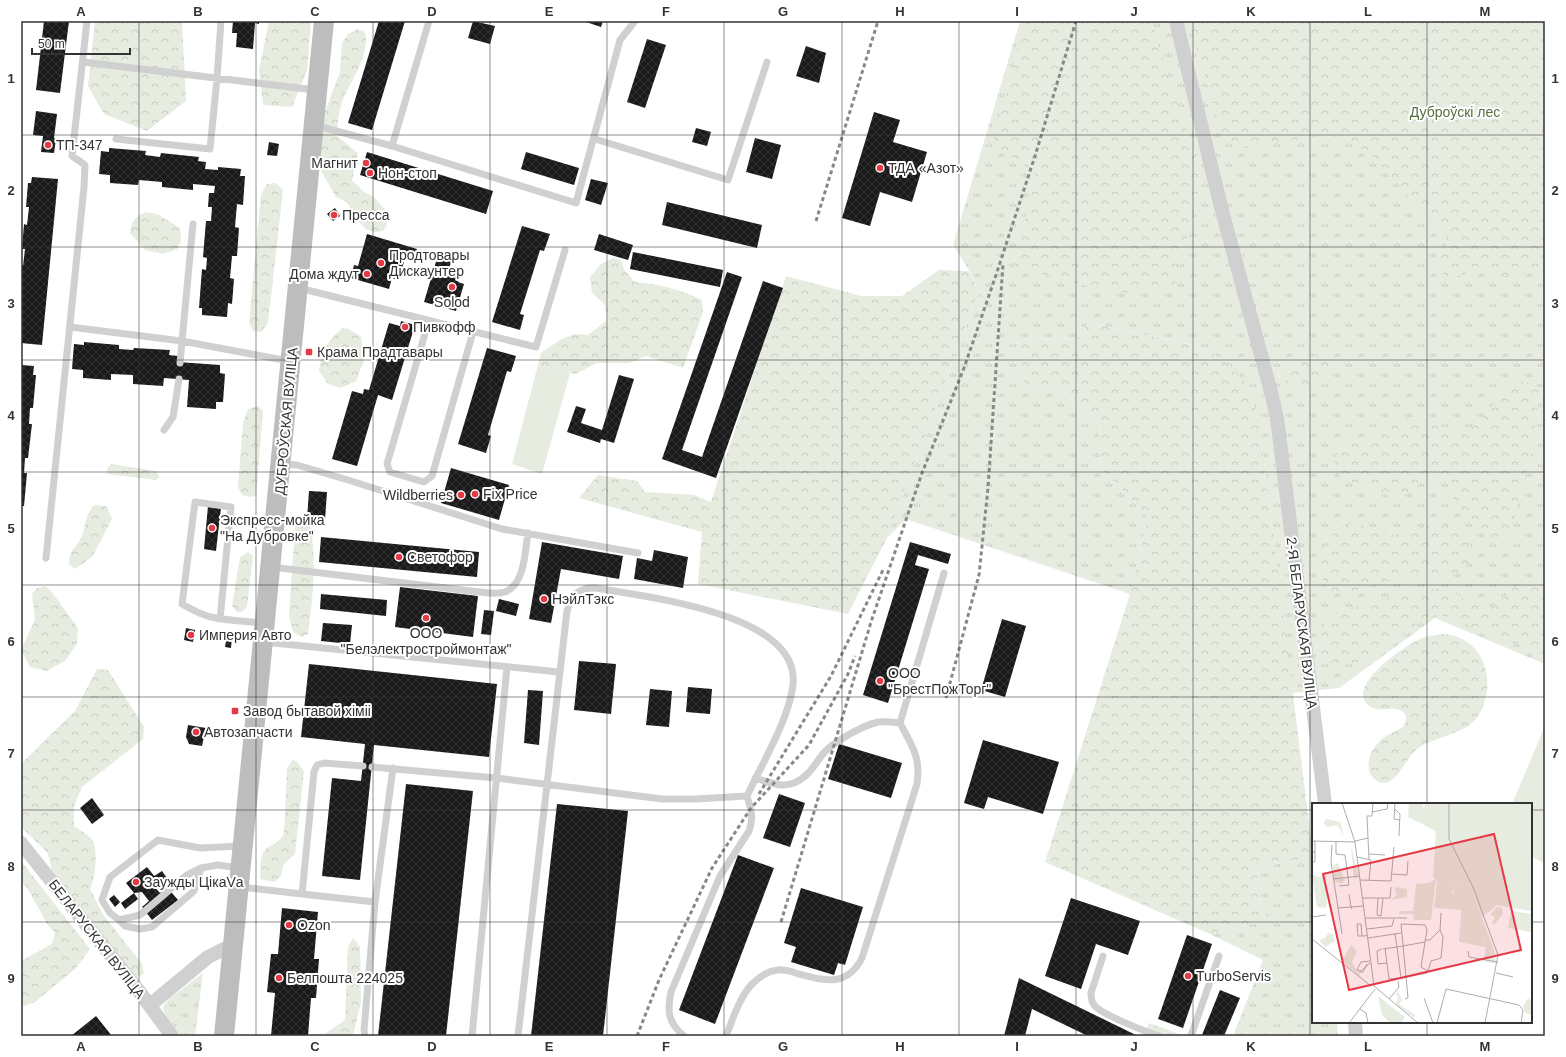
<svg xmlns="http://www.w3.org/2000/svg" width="1566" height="1057" viewBox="0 0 1566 1057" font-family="Arial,sans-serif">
<defs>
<pattern id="grass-tufts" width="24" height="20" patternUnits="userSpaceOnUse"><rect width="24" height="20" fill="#e6ecdf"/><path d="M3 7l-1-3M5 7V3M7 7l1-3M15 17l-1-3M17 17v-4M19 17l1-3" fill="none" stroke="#c6cbc0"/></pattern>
<pattern id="forest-crowns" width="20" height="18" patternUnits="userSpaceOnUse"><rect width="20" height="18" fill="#e6ecdf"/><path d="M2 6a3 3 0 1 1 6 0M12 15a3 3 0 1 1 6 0" fill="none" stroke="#c6cbc0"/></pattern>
<pattern id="building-cross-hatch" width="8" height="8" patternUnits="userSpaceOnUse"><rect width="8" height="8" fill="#1a1a1a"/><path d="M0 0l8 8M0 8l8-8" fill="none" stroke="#333"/></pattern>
</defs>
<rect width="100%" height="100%" fill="#fff"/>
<path fill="url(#grass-tufts)" d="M1020,21H1545V664L1435,618L1339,688L1292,693L1261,436L1208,351L1184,343L1089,323L1076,339L1018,340L1024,388L1056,386L1099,420L1101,468L1148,517L1130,594L906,519L887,538L979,291L969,270L953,245Z
M1313,856V1022H1337L1338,1036H1233L1263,960L1210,934L1267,920L1256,889L1259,868Z
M203,973L195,1036H181L164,1013L163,1006L169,999Z
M1149,1023L1185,1036H1144Z"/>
<path fill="url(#forest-crowns)" d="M95,21H182L186,101L147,131L104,114L88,86Z
M269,21H311L307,70L292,107L263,105L259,70Z
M1025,21H1153L1157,42L1202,176L1175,284L1119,294L1014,267L1035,172L992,145Z
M1189,21H1545V270L1504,276L1483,270H1475L1456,277L1445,276C1429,262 1453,250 1444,231C1439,218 1425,214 1415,204C1388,175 1369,140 1326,134L1247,148C1235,146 1228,143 1221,132Z
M358,29L365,32C371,55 348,84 341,105C338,115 337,125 337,136L358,153L352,180L364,192L374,197L386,211L387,226L383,231L374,232L366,229L356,219L347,202L336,197L320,169V146L324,114L340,72L342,43L348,34Z
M276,183L283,190L268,323L261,332L253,331L249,323L261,195L267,184Z
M146,212L157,214L180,228L181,241L177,249L163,254L145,250L130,233C131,221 136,216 146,212Z
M613,258L621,260L625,271L635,282C659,284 680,289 702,300L703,312L683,368L646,356L630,363H597L575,374L538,365L541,353L560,340L574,334L588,335L607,320L605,305L592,293L590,277L601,264Z
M939,270L969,271L979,291L887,538L848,614L698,584L702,532L579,498L598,475L637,481L645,492L694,495L711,502L786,276L861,296H902Z
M1089,323L1184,343L1208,351L1229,364L1244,381L1256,408L1261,436L1313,856L1259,868L1256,889L1267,920L1210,934L1045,862L1130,594L1148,517L1101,468L1099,420L1056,386L1024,388L1018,340L1076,339Z
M343,328L348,329L361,336L364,360L356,381L341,388L328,384L319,371C321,352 328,340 343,328Z
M1313,356C1321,355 1327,355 1331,363C1329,395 1278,393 1284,371C1286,366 1290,363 1295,361C1300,358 1307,357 1313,356Z
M1518,382L1532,383L1540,389L1529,464L1508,539C1502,540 1495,541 1490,538C1484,535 1481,529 1477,526C1471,520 1462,518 1457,512C1449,501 1462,476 1439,476C1424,476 1413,492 1399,496C1396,496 1392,496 1390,496C1383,494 1377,490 1370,487C1362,484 1352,484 1344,479C1340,476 1335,469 1335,464C1334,453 1345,442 1355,440C1361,439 1368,440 1373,438C1386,434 1392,420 1407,419C1425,416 1441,431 1460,430C1492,428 1491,390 1518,382Z
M258,406L263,411L256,496L250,497L242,495L238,487L243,423L248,409Z
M111,464L156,471L160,477L156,480L108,474L107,469Z
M94,505L106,506L112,519L92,557L75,569L69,564C70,547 75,550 81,538C87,524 84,517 94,505Z
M302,523L311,526C316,563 313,598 308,634L302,637L293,632L289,616L295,527Z
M1438,523C1448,524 1460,529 1466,538C1470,545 1473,553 1469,561C1459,583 1429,577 1409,579C1401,579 1393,581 1385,582C1370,585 1340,599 1328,588C1310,571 1326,531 1347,525C1361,522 1373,532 1385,534C1404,538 1419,526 1438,523Z
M248,552L253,556L247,607L242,612H237L232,606L240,557Z
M1524,583L1545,585V656C1522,647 1498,637 1475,628C1464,623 1451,616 1438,615C1427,615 1420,622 1412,628C1394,640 1371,661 1350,664C1318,669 1309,637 1331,617C1342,608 1430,585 1444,589C1462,593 1468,605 1487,608C1505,603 1508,586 1524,583Z
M45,586L51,591L78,628L77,644L65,661L47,671L30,667L21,650L35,620L32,593L37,588Z
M1443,634C1477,636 1494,669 1485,700C1483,708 1479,716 1474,721C1460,735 1434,737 1417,749C1405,758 1396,789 1379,782C1374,780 1370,775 1369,770C1366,755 1377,740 1390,734C1395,731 1402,729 1405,724C1406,721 1406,717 1406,715C1395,701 1380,717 1367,704C1348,684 1404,646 1420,639C1427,636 1435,635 1443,634Z
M97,669L108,670L144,727L143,739L82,787L74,806V826C79,829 85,833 90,837C100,848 95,877 90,889L102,913L142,964L144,974L136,977L52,872L48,853L21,827V764L75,711Z
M292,760L296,761L304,771L295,854L283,865L281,876L274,882L260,879C261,869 259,854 267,848C276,842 277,844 284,834L287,769Z
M21,861L90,949L75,969L35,1002L21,1007V961L52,944L55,932L49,927L29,891L21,880Z
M353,938L360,947L361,1002L353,1036H322L345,1020L348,947Z"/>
<path fill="#e6ecdf" d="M538,365L570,373L542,474L512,464Z
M1545,726V863L1531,857V804H1512Z"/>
<path fill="url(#building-cross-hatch)" d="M44,21H69L60,93L36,90Z
M233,21H259V24L255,23L253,49L236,47L237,33H232Z
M379,21H405L372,130L348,123Z
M473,21L495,26L490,44L468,38Z
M583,21H603L601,27Z
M647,39L666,45L645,108L627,102Z
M806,46L826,53L819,83L796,76Z
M36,111L57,114L54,138L56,139L54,153L41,152L43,136L33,135Z
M874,112L900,120L893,142L927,152L912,202L880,192L870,226L842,218Z
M696,128L711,132L707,146L692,142Z
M755,138L781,145L772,179L746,172Z
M269,142L279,144L277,156L267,155Z
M109,148L146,151L145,155L160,157L161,153L199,157L198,161L206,162L205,169L218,170V167L241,169L240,176H245L243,205L237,204L235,227L239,228L237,256H232L230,278L234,279L232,304L228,303L227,317L202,315V308H199L202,269L206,270L207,258L203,257L206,221H211L212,207H208L209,193H214L215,186L193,184V190L162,187V182L139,180L138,185L110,183V175L99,174L101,151L109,152Z
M367,152L493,191L486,214L360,175Z
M526,152L579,168L574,185L521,169Z
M32,177L58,179L42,345L21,343V265L23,266L25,249H22L24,224L27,225L29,207H26L28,183H31Z
M591,179L608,183L601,205L585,200Z
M667,202L762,225L757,248L662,225Z
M335,208L340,216L333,221L327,214Z
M522,226L550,234L544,251L540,250L520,314L524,315L520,330L492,322Z
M367,234L417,249L414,261L405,258L399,280L392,278L389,289L351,278L354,265L358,266Z
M599,234L633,245L628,260L594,250Z
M633,252L723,270L720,287L630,269Z
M438,255L452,259L448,272L460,276L458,282L464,284L456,311L424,302Z
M727,272L742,277L682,450L702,457L763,281L783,288L716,478L662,459Z
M401,321L415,325L392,400L378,395L357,466L332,459L352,391L363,394L364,389L369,390L389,323L400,326Z
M84,342L119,345V349L133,350L134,348L170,350L169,355L178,356V362L220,365V373L225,374L223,402H216V409L187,407L189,380L164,378L163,386L133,384V375L111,374V380L83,378V370L72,369L74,344L84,345Z
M487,348L516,356L511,372L507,371L488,435L491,436L486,453L458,444Z
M21,365L34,366L33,375H36L33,408H30L29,424H32L28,458H25L24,473H27L24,506H21Z
M619,375L634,379L614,443L601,439L600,443L567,432L576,406L586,409L581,423L602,430Z
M451,468L509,485L499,520L441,503Z
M309,491L327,492L325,520L307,519Z
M208,506L221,508L216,551L204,549Z
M321,537L479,552L477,577L319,562Z
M542,542L623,556L619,579L561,569L551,623L529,619Z
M910,542L951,554L948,564L918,555L915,565L929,569L888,703L863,695Z
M654,550L688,557L683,588L634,579L637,558L652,561Z
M400,587L478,596L473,637L395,627Z
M321,594L387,600L386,616L320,609Z
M499,599L519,604L516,616L496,611Z
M484,610L494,611L491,635L481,634Z
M1002,619L1026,626L1005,697L981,690Z
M323,623L352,625L350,644L321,641Z
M186,628L195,630L193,642L184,640Z
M227,635L232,636L231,648L225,647Z
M579,661L616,664L611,714L574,710Z
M309,664L497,684L489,757L374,745L360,880L322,876L332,778L361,781L365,744L301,737Z
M688,687L712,689L710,714L686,712Z
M650,689L672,691L669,727L646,725Z
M528,690L543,691L539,745L524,743Z
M188,725L206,728L202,746L189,744L186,737Z
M983,740L1059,762L1043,814L988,797L984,809L964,803Z
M839,744L902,763L891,798L828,779Z
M406,784L473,791L446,1036H378Z
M779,794L805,803L790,847L763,838Z
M92,798L104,815L92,824L80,808Z
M557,804L628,811L603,1036H531Z
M738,855L774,868L715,1024L679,1010Z
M147,867L155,877L152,884L160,893L167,887L178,900L152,920L142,907L149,901L142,892L134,893L126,883Z
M162,871L167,878L159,883L154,876Z
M801,888L863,907L845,965L838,963L834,975L791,962L796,947L784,943Z
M134,893L138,899L125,909L121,903Z
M114,895L120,902L115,907L109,899Z
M1071,898L1140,921L1128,955L1096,944L1081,989L1045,976Z
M282,908L318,912L314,959H319L316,998H311L308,1036H271L275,993L267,992L271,954H278Z
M1187,935L1212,944L1183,1028L1158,1019Z
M1019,978L1138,1036H1088L1032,1009L1025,1036H1004Z
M1220,990L1240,998L1224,1036H1205L1202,1035Z
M96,1016L112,1036H71Z"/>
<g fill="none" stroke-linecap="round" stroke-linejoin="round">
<path stroke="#d0d0d0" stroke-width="7" d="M83,62L315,90
M314,125L392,146L576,203L620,40L635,21
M116,139L210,149L217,78L221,21
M595,139L728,180L767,62
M392,146L429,21
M193,224L182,341L289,361
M299,288L536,347L565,250
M429,320L387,464L390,472L424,482L432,476L473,332
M70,327L182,341L180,363
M164,430L173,417L179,379
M282,464L297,465L348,480L502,529L638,553
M46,558L84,187L85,165L72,156L87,21
M271,567L471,591C481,592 495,595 505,592C525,584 525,551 528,533
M220,619L231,507L195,502L182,604C191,609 201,615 211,617C228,621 247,621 264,623
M264,642L559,672
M363,766L324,763L317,765L314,772L302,894L375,902
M372,767L496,778L662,799H696L747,796C751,809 754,818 749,831L720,876L671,992C667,1011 668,1023 684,1036
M755,778C768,782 781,788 794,783C808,777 814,766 822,755C832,742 862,726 878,722C885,721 893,722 900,723L944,573
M239,868L218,865L201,868L187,875L140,915L119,920L110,913L102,900L110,877L158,840L200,848L241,846
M240,887L302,894
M119,920L125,926L140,929L152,927L194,891L201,868
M1103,956L1091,993C1091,997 1091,1001 1094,1005C1100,1014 1147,1032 1159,1036
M365,1036L364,1030L375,902L393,768
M472,1036L507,667
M518,1036L567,611C572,594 579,587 596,588C645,597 801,613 793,685C789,719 762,764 747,796
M726,1036C733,1019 739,998 752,984C759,977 768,971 778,970C785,969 792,972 799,974C826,981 847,987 862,958L917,784C921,757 912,746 900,723
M1191,1036L1219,956"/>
<path stroke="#d0d0d0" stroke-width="14" d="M1176,21L1221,207L1271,392L1277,418L1325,804
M21,843L139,991L172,1036
M150,1005L208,957L234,944
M1355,1022L1356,1036"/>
<path stroke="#bdbdbd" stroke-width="20" d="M224,1036L324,21"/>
<path stroke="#888" stroke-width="3" stroke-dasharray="4 3" stroke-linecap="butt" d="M816,221L878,21
M946,698L979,575L988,488L1003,264
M759,794L831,676L883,570
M781,922L871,622L922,473L964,368L996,275L1035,156L1076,21
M637,1036L659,980L712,868L751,808L809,745L848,674L855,656"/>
</g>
<path fill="none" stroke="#333" stroke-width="1" stroke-opacity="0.55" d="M139,21V1036M256,21V1036M373,21V1036M490,21V1036M607,21V1036M724,21V1036M842,21V1036M959,21V1036M1076,21V1036M1193,21V1036M1310,21V1036M1427,21V804M21,135H1545M21,247H1545M21,360H1545M21,472H1545M21,585H1545M21,697H1545M21,810H1313M1531,810H1545M21,922H1313M1531,922H1545M1427,1022V1036"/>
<g fill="#e63946" stroke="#fff" stroke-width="1.5">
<circle cx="48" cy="145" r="4"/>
<circle cx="366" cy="163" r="4"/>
<circle cx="880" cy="168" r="4"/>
<circle cx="370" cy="173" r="4"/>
<circle cx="334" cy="215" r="4"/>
<circle cx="381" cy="263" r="4"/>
<circle cx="367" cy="274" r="4"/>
<circle cx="452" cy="287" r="4"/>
<circle cx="405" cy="327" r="4"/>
<rect x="305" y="348" width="8" height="8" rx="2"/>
<circle cx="475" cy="494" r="4"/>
<circle cx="461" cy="495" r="4"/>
<circle cx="212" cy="528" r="4"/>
<circle cx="399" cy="557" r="4"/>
<circle cx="544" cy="599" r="4"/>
<circle cx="426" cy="618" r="4"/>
<circle cx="191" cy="635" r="4"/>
<circle cx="880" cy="681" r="4"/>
<rect x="231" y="707" width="8" height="8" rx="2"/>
<circle cx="196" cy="732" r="4"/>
<circle cx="136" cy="882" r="4"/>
<circle cx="289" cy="925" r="4"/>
<circle cx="1188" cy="976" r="4"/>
<circle cx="279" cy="978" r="4"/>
</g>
<g text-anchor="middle" stroke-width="4" stroke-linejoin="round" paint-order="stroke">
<g font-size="14" fill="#56703f" stroke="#fff">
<text x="1455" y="117">Дуброўскі лес</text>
</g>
<g font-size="14" fill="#333" stroke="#fff" text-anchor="start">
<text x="56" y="150">ТП-347</text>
<text x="358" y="168" text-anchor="end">Магнит</text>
<text x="888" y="173">ТДА «Азот»</text>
<text x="378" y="178">Нон-стоп</text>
<text x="342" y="220">Пресса</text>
<text x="389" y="260">Продтовары<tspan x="389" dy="16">Дискаунтер</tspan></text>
<text x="359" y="279" text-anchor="end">Дома ждут</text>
<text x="452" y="307" text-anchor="middle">Solod</text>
<text x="413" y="332">Пивкофф</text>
<text x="317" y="357">Крама Прадтавары</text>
<text x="483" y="499">Fix Price</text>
<text x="453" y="500" text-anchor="end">Wildberries</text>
<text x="220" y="525">Экспресс-мойка<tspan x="220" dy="16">"На Дубровке"</tspan></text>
<text x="407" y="562">Светофор</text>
<text x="552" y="604">НэйлТэкс</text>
<text x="426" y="638" text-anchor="middle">ООО<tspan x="426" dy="16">"Белэлектростроймонтаж"</tspan></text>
<text x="199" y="640">Империя Авто</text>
<text x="888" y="678">ООО<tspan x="888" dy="16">"БрестПожТорг"</tspan></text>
<text x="243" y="716">Завод бытавой хіміі</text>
<text x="204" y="737">Автозапчасти</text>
<text x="144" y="887">Заужды ЦікаVа</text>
<text x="297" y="930">Ozon</text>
<text x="1196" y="981">TurboServis</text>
<text x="287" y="983">Белпошта 224025</text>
</g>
<g font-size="14" fill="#333" stroke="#fff">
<text transform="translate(286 421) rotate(-85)" y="5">ДУБРОЎСКАЯ ВУЛІЦА</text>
<text transform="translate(1302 623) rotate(83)" y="5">2-Я БЕЛАРУСКАЯ ВУЛІЦА</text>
<text transform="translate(97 939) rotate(52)" y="5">БЕЛАРУСКАЯ ВУЛІЦА</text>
</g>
</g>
<g transform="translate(1312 803)">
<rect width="220" height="220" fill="#fff"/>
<path d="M97,0H110L112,6L113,0H220V108L184,102L170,114L159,84L149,78L138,79L131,82L150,98V107L123,105L122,107L125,78L121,74L124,28L96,14ZM176,131L183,150L184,161L162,156L172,155L174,144L167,143L173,140L171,134ZM66,193L93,214L89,220H78L70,212Z" fill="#e6ecdf"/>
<path d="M130,0H135L134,35L147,60V72L141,75L129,74V64L123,62L124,29L111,20L115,1L129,2ZM138,0H220V56L203,63L190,60L177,64L174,59L164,52L149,55L138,32ZM14,16L28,19L32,32L25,22L15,24L12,20ZM39,42L46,71L45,75L42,76ZM26,60L33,77L30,81L22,78L21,62ZM0,71L6,74L9,95H15L14,105L5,104ZM188,74L190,92L181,87L176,90L169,89L170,85L182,81ZM124,76L119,117H102L101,111H87L88,108H101L104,81L117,80ZM149,78L159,84L176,131L171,134L173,140L167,143L147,139L150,99L143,94L142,89L133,87L131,82L138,79ZM84,84L95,86V94L79,97L85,91L82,86ZM183,92L186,93L185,97L171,101L172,94ZM192,96H200L206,104L213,99L217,106L185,102L177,109H172L173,104L183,99L189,100ZM185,104L190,105L191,111L182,122L180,119L183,114L178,112ZM16,130L21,131L23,138L13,144L7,137L13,135ZM39,142L45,148L40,159L50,175L30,158ZM86,189L90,197L87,201L104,213L101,214L84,201L86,193L83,191ZM216,195L220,198V212L213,210L211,203Z" fill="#e6ecdf"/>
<path d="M14,72L15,95H9L6,74ZM199,108L220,111V129L196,125Z" fill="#e6ecdf"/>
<path fill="none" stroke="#adadad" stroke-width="1" d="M30,0L43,39L62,183L106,220M83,0L82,16L88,17M137,0V36L161,84L186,152L173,220M83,6L88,11L87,33M60,9L75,6L76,0M56,35L57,56M0,38L43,39M43,38L56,35L55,13H60L61,0M24,39V51L33,52L37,82L27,83M20,42L19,59L30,131M0,49H3V38M57,51L73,52M45,54L59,57L57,77M0,59H3V49M79,71L95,72L96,58M21,76L47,73M48,77L79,78L82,44M37,91L39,104L51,103M51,95H78L79,84M66,95L65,112L69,113L71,95M26,105L39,104L40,106M0,114L14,112M53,115H95M55,126L80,123L82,116M50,133L49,121H45L46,133H53L55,132M56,135L89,130M0,136L59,183M113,137H118L128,127L129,110M73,145L77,176L89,175M70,146L65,148L66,161L75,160M71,146L85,144L89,175L115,170L116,168L109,164L113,139L85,144L83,131M156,148L157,154L186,159M58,158L49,159L45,167L49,168L58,160M116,168L119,158L129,155L131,134L128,127M47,169H51L55,161M184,170L201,174M112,195L121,220M77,196L87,184L86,178M93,196L96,195L89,121L113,122L115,127L113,139M48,206L54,210L56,220M37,220L63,186M125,220L134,186L207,202L211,207L209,220"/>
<path fill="#e63946" fill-opacity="0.15" stroke="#e63946" stroke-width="2" d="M182,31L209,147L37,187L11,71Z"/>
<rect width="220" height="220" fill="none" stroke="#333" stroke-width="2"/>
</g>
<rect width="1566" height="1057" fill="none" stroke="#ffffff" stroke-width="44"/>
<path d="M32 48v6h98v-6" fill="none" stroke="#333333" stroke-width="2"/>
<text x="38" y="48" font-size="12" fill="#333333" stroke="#ffffff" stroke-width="3" paint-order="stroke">50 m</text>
<rect x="22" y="22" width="1522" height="1013" fill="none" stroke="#333" stroke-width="1.5"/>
<g font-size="13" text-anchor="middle" font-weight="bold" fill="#333">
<text x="81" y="16">A</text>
<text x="198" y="16">B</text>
<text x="315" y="16">C</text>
<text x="432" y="16">D</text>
<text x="549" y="16">E</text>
<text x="666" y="16">F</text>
<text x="783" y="16">G</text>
<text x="900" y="16">H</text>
<text x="1017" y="16">I</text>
<text x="1134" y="16">J</text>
<text x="1251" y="16">K</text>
<text x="1368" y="16">L</text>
<text x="1485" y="16">M</text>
<text x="11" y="83">1</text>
<text x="1555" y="83">1</text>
<text x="11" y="195">2</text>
<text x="1555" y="195">2</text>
<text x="11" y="308">3</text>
<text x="1555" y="308">3</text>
<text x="11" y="420">4</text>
<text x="1555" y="420">4</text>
<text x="11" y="533">5</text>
<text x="1555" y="533">5</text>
<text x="11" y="646">6</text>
<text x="1555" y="646">6</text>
<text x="11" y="758">7</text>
<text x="1555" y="758">7</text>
<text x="11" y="871">8</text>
<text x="1555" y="871">8</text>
<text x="11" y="983">9</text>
<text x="1555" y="983">9</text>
<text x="81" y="1051">A</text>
<text x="198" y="1051">B</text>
<text x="315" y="1051">C</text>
<text x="432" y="1051">D</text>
<text x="549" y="1051">E</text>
<text x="666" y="1051">F</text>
<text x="783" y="1051">G</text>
<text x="900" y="1051">H</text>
<text x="1017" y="1051">I</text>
<text x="1134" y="1051">J</text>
<text x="1251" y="1051">K</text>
<text x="1368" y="1051">L</text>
<text x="1485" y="1051">M</text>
</g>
</svg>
